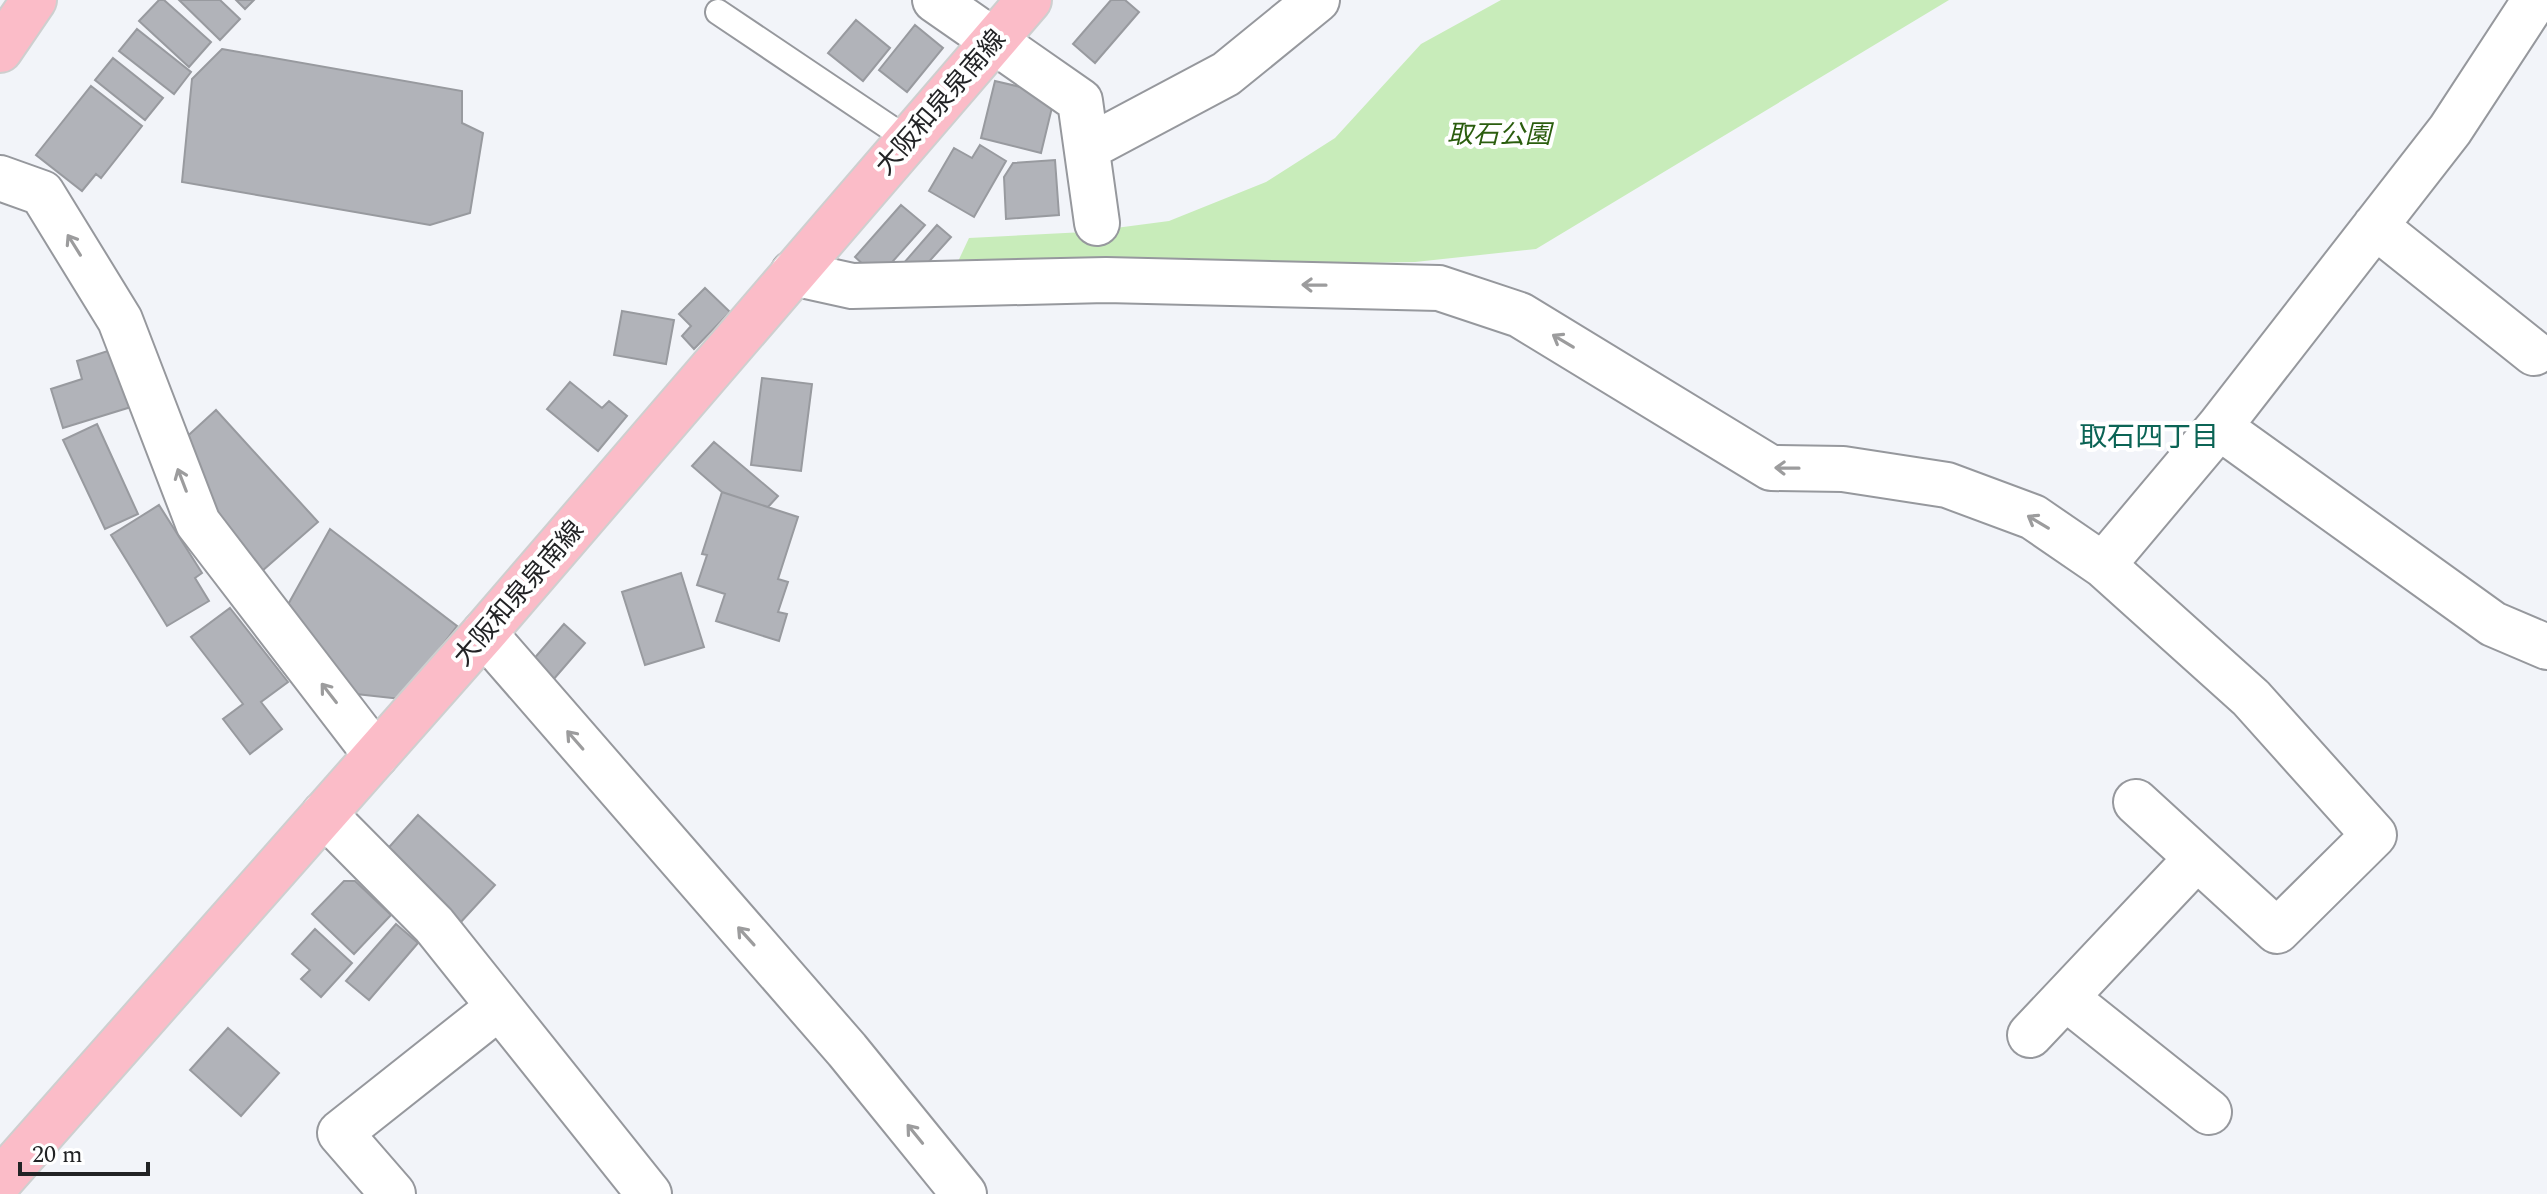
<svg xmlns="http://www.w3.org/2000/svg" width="2547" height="1194" viewBox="0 0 2547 1194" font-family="Spectral,'Noto Sans JP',serif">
<rect width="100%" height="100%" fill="#f2f4f9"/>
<path fill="#c8ecba" d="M1501,0H1949L1536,249L1415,262L954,270L969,238L1085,232L1169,221L1266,182L1335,138L1421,44Z"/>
<path fill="#b1b3b9" stroke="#989a9f" stroke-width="2" d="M159,0H164L211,42L189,67L139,21Z
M179,0H220L240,19L220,40Z
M236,0H254L245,9Z
M1111,0H1125L1139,12L1095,63L1073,44Z
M856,20L890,48L863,81L828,53Z
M915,25L943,48L907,92L879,70Z
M137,29L191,72L174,94L119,51Z
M222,49L462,91V123L483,133L470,213L430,225L182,182L192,79Z
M113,58L163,98L145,120L95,80Z
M995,81L1055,95L1041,153L981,138Z
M91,86L142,126L101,178L96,174L82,191L36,155Z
M980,145L1006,161L974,217L929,191L954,148L972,158Z
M1055,160L1059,215L1006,219L1004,177L1013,163Z
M901,205L925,225L878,278L855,257Z
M937,225L951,237L917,275L896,272Z
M705,288L730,312L694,349L682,336L691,326L679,314Z
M622,311L674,320L666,364L614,355Z
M114,349L131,407L63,428L51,389L82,379L77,361Z
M762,378L812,384L801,471L751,465Z
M570,382L602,408L609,401L627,416L598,451L547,409Z
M216,410L318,522L262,571L213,517L180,443Z
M97,424L138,514L105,529L63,440Z
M714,442L778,496L768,507L722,492L692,466Z
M722,492L798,517L778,579L788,582L778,612L787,614L779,641L716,621L725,594L697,585L707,555L702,554Z
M159,505L202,573L195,578L209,601L167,626L111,535Z
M330,529L457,626L401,699L356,694L285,610Z
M681,573L704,647L645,665L622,592Z
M230,608L288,682L261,702L282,729L250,754L223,719L243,704L191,637Z
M564,624L585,643L553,680L532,661Z
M418,815L495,885L459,924L382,855Z
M344,881H355L391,915L354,954L312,914Z
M396,924L418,943L369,1000L346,981Z
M315,929L352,963L321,997L301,979L310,970L292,954Z
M228,1028L279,1073L241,1116L190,1070Z"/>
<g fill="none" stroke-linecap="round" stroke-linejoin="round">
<defs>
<path id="lane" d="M718,12L907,139"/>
<path id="street" d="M935,0L1080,101L1097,223
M1087,148L1226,74L1317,0
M0,178L42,193L120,320L198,523L376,755
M2375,226L2534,353
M793,273L852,286L1106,280L1439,288L1520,315L1771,468L1843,469L1947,485L2033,517L2103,565L2251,698L2374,835L2277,931L2136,802
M2219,427L2493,624L2547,647
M2103,565L2219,427L2450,130L2535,0
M484,633L847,1050L964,1194
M324,814L434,925L649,1194
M2066,998L2209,1112
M2030,1035L2197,858
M393,1194L340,1133L499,1007"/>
<path id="primary" d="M0,50L34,0
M0,1181L484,633L1029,0"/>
</defs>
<use href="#lane" stroke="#96989d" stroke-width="28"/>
<use href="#street" stroke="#96989d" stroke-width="48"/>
<use href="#primary" stroke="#cecfcf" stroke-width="48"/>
<use href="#lane" stroke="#fff" stroke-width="24"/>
<use href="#street" stroke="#fff" stroke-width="44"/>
<use href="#primary" stroke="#fbbcc8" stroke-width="44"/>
</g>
<defs><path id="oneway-shaft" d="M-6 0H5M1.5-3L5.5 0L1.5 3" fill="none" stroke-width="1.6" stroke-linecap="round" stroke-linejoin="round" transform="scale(2)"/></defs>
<g stroke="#9c9c9d">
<use href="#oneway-shaft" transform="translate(74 245) rotate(-122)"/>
<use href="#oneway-shaft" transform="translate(1314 285) rotate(-179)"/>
<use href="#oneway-shaft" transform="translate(1563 341) rotate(-149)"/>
<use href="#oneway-shaft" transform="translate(1787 468) rotate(-179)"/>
<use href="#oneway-shaft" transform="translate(182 480) rotate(-111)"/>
<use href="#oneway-shaft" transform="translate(2038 522) rotate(-149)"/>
<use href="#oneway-shaft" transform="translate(329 693) rotate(-128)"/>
<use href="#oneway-shaft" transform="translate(575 740) rotate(-131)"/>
<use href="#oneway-shaft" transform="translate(746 936) rotate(-132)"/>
<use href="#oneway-shaft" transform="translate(915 1134) rotate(-129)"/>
</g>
<g text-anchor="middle" stroke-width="8" stroke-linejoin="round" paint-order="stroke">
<g font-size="26" fill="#222325" stroke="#fff">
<text transform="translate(940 102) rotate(-49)" y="9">大阪和泉泉南線</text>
<text transform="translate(518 593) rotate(-49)" y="9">大阪和泉泉南線</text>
</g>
<g font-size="26" font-style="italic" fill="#2b5d0e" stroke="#fff">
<text x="1499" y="143">取石公園</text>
</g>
<g font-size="28" fill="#0b6455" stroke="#fff">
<text x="2149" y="446">取石四丁目</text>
</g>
</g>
<path d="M20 1162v12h128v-12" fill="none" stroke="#222325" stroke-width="4"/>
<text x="32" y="1162" font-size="24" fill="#222325" stroke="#ffffff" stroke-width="6" paint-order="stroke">20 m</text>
</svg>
